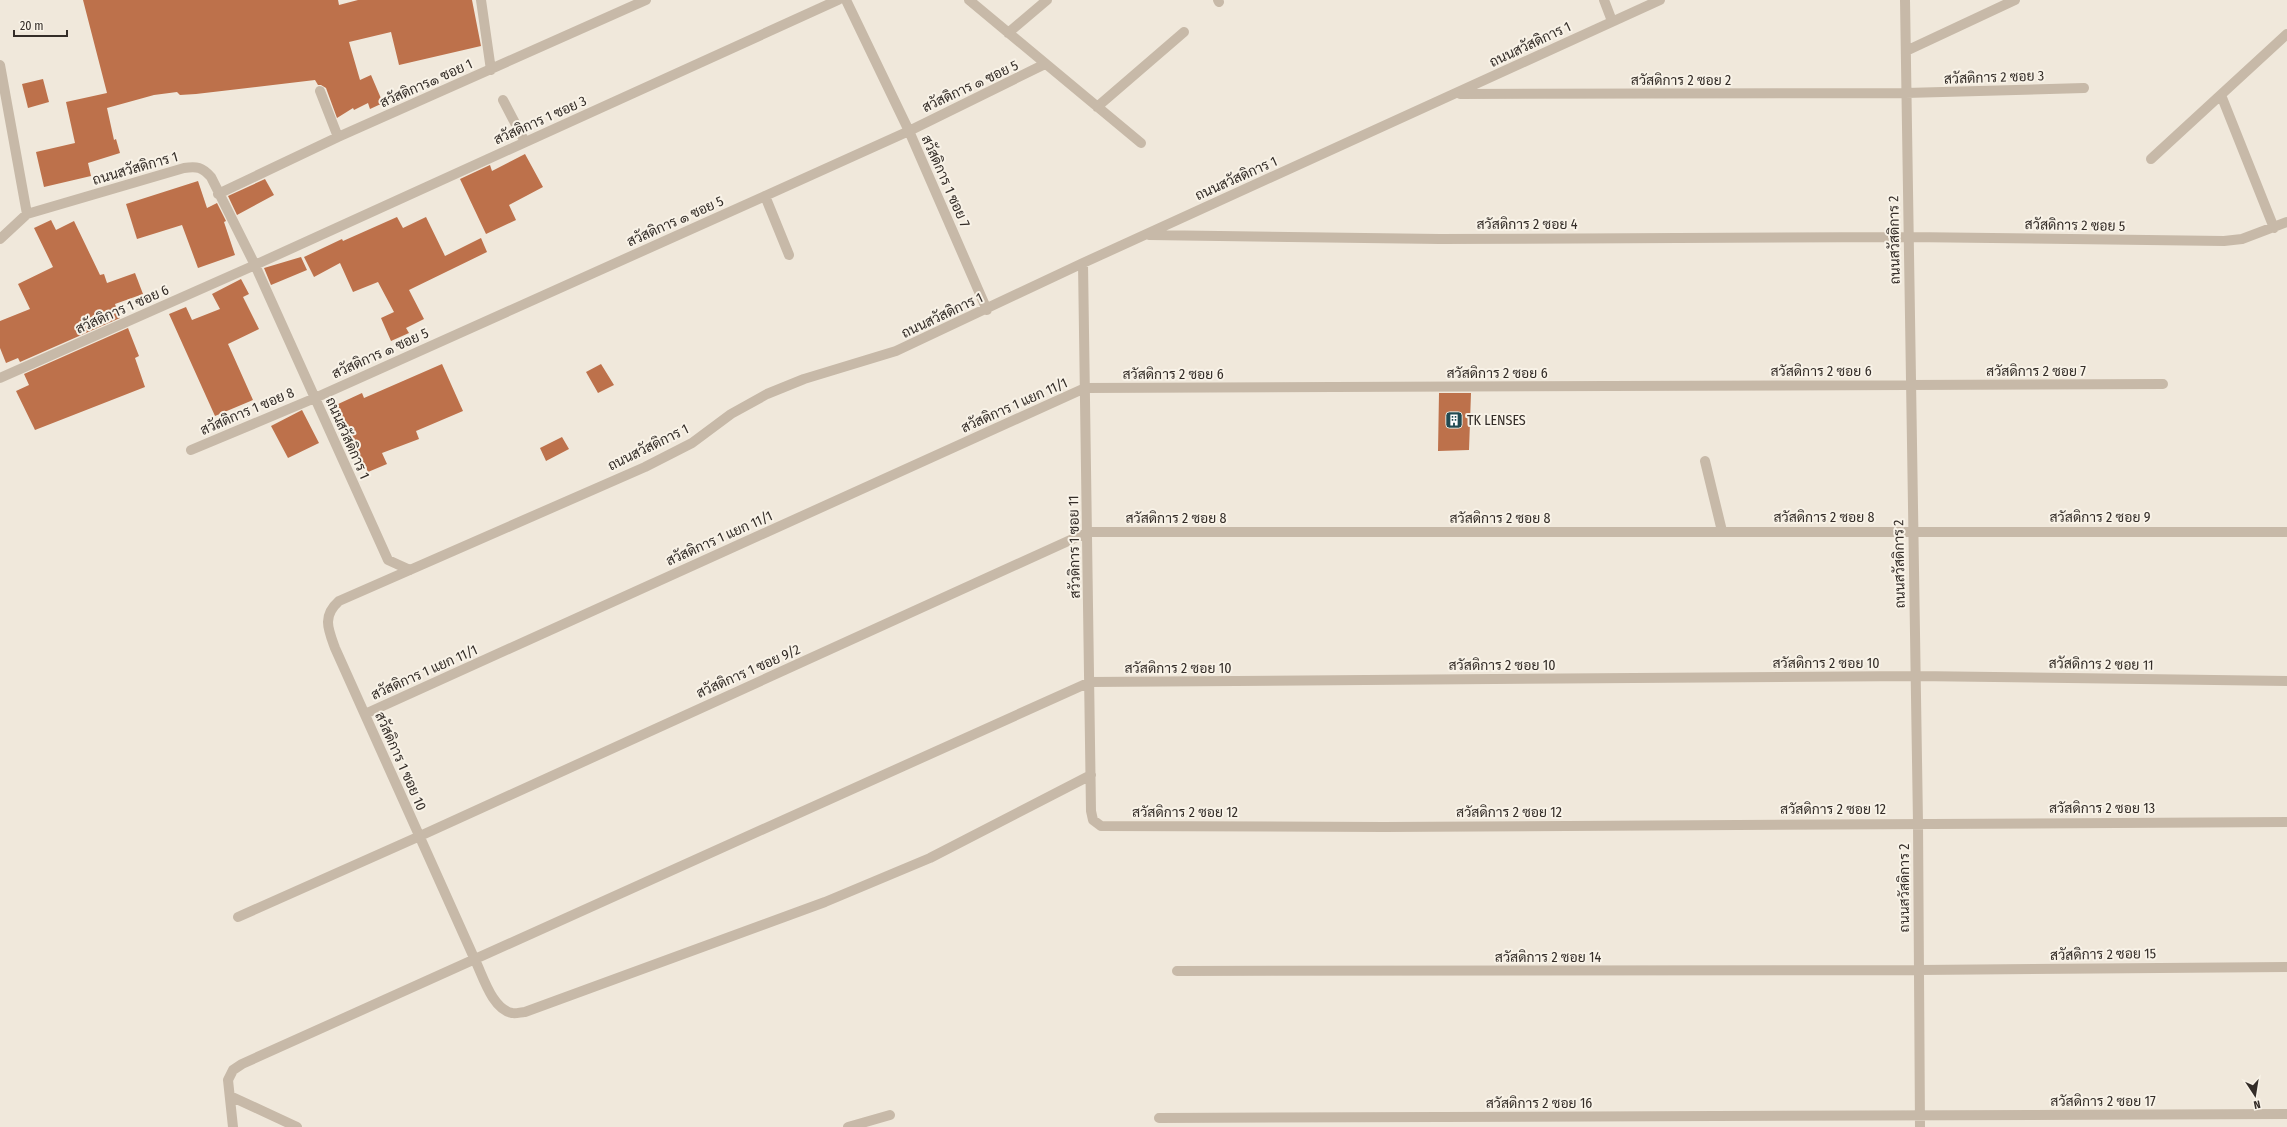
<svg xmlns="http://www.w3.org/2000/svg" width="2287" height="1127" viewBox="0 0 2287 1127" font-family="'Fira Sans Condensed',Sarabun,sans-serif">
<rect width="100%" height="100%" fill="#f0e8db"/>
<path fill="#bd714b" d="M83,0H338L339,5L358,0H472L481,46L399,65L391,32L349,42L360,80L371,75L383,103L370,109L368,103L354,110L353,108L337,118L326,88L321,85H318L315,80L196,94L180,95L177,92L154,95L107,108L114,140L116,139L120,153L88,163L91,176L44,187L36,152L75,143L66,102L107,93Z
M43,79L49,102L28,108L22,84Z
M525,154L543,187L509,205L516,220L486,234L460,179L490,165L492,171Z
M265,179L274,195L237,215L228,196Z
M198,181L207,208L217,203L226,221L224,222L235,255L198,268L182,225L137,239L126,204Z
M397,217L403,228L426,217L445,256L481,238L487,252L409,290L424,319L406,328L409,333L391,341L381,318L394,312L378,282L353,292L340,263L314,277L304,257L342,239L343,241Z
M51,220L56,230L74,221L100,275L104,274L107,283L135,273L143,294L115,304L120,318L20,362L18,358L6,363L0,348V321L30,309L18,284L53,267L34,228Z
M301,257L307,270L271,285L264,268Z
M241,279L249,294L243,297L259,329L228,344L253,400L215,416L169,314L186,307L192,320L220,309L212,294Z
M128,328L139,356L135,358L145,387L35,430L16,391L29,385L24,374Z
M442,364L463,411L416,431L419,439L382,453L387,464L368,472L336,405L362,393L364,398Z
M601,364L614,385L598,393L586,372Z
M1439,393H1471L1469,450L1438,451Z
M302,410L319,443L288,458L271,426Z
M562,437L569,449L546,461L540,448Z"/>
<g fill="none" stroke-linecap="round" stroke-linejoin="round">
<path stroke="#c7b9a8" stroke-width="10" d="M481,0L491,70
M846,0L909,131L987,310
M969,0L1141,143
M1218,0L1219,2
M1604,0L1612,21
M1905,0L1918,823L1920,1127
M1008,33L1047,0
M1906,51L2015,0
M0,65L27,214
M320,91L338,137
M1460,94L1906,93L2084,88
M2221,95L2274,228
M503,100L525,142
M1097,107L1184,32
M2151,159L2287,34
M218,194L338,137L646,0
M765,196L789,255
M1149,235L1440,239L1908,237L2224,241L2242,239L2287,222
M0,239L27,214L184,168C197,166 202,167 211,177L255,265L388,560L410,570
M1083,263L1091,811L1093,820L1101,826L1384,827L2287,822
M0,378L255,265L838,0
M191,450L315,398L765,196L909,131L1045,64
M1705,461L1722,531
M365,714L1085,388L2163,384
M1091,775L930,858L825,902L525,1012C521,1012 516,1014 512,1013C492,1009 483,976 475,960L335,648C328,629 322,616 339,601L645,467L692,443L731,414L767,394L804,379L896,351L1083,263L1660,0
M238,917L420,836L1088,532H2287
M1177,971L1919,970L2287,967
M230,1096L297,1127
M1159,1118L2287,1114
M233,1127L228,1080L233,1070L242,1064L1090,682L1915,676L2287,681
M848,1127L890,1115"/>
</g>
<defs>
<symbol id="building-square" viewBox="-11 -11 22 22"><rect x="-9" y="-9" width="18" height="18" rx="4" fill="#204a52" stroke="#f8f2e7"/><path d="M-4-6H4V6H1V3H-1V6H-4ZM-2.5-4.3h1.7v1.8h-1.7ZM.8-4.3h1.7v1.8H.8ZM-2.5-1h1.7V.8h-1.7ZM.8-1h1.7V.8H.8Z" fill="#fff"/></symbol>
</defs>
<g fill-rule="evenodd">
<use href="#building-square" x="1444" y="410" width="20" height="20"/>
</g>
<g text-anchor="middle" stroke-width="4" stroke-linejoin="round" paint-order="stroke">
<g font-size="14" fill="#342d28" stroke="#f8f2e7">
<text transform="translate(1530 44) rotate(-25)" y="5">ถนนสวัสดิการ 1</text>
<text transform="translate(1994 77) rotate(-2)" y="5">สวัสดิการ 2 ซอย 3</text>
<text x="1681" y="85">สวัสดิการ 2 ซอย 2</text>
<text transform="translate(426 83) rotate(-24)" y="5">สวัสดิการ๑ ซอย 1</text>
<text transform="translate(970 86) rotate(-25)" y="5">สวัสดิการ ๑ ซอย 5</text>
<text transform="translate(540 120) rotate(-24)" y="5">สวัสดิการ 1 ซอย 3</text>
<text transform="translate(135 168) rotate(-16)" y="5">ถนนสวัสดิการ 1</text>
<text transform="translate(1236 178) rotate(-24)" y="5">ถนนสวัสดิการ 1</text>
<text transform="translate(946 181) rotate(66)" y="5">สวัสดิการ 1 ซอย 7</text>
<text transform="translate(675 221) rotate(-24)" y="5">สวัสดิการ ๑ ซอย 5</text>
<text x="1527" y="229">สวัสดิการ 2 ซอย 4</text>
<text transform="translate(2075 225) rotate(1)" y="5">สวัสดิการ 2 ซอย 5</text>
<text transform="translate(1894 240) rotate(-91)" y="5">ถนนสวัสดิการ 2</text>
<text transform="translate(122 309) rotate(-24)" y="5">สวัสดิการ 1 ซอย 6</text>
<text transform="translate(942 315) rotate(-25)" y="5">ถนนสวัสดิการ 1</text>
<text transform="translate(380 353) rotate(-24)" y="5">สวัสดิการ ๑ ซอย 5</text>
<text x="1821" y="376">สวัสดิการ 2 ซอย 6</text>
<text x="2036" y="376">สวัสดิการ 2 ซอย 7</text>
<text x="1497" y="378">สวัสดิการ 2 ซอย 6</text>
<text x="1173" y="379">สวัสดิการ 2 ซอย 6</text>
<text transform="translate(1014 405) rotate(-24)" y="5">สวัสดิการ 1 แยก 11/1</text>
<text transform="translate(247 411) rotate(-23)" y="5">สวัสดิการ 1 ซอย 8</text>
<text transform="translate(348 438) rotate(66)" y="5">ถนนสวัสดิการ 1</text>
<text transform="translate(648 447) rotate(-26)" y="5">ถนนสวัสดิการ 1</text>
<text x="1824" y="522">สวัสดิการ 2 ซอย 8</text>
<text x="2100" y="522">สวัสดิการ 2 ซอย 9</text>
<text x="1176" y="523">สวัสดิการ 2 ซอย 8</text>
<text x="1500" y="523">สวัสดิการ 2 ซอย 8</text>
<text transform="translate(719 538) rotate(-24)" y="5">สวัสดิการ 1 แยก 11/1</text>
<text transform="translate(1074 547) rotate(-91)" y="5">สวัวดิการ 1 ซอย 11</text>
<text transform="translate(1899 564) rotate(-91)" y="5">ถนนสวัสดิการ 2</text>
<text x="1826" y="668">สวัสดิการ 2 ซอย 10</text>
<text transform="translate(2101 664) rotate(1)" y="5">สวัสดิการ 2 ซอย 11</text>
<text x="1502" y="670">สวัสดิการ 2 ซอย 10</text>
<text x="1178" y="673">สวัสดิการ 2 ซอย 10</text>
<text transform="translate(748 671) rotate(-24)" y="5">สวัสดิการ 1 ซอย 9/2</text>
<text transform="translate(424 672) rotate(-24)" y="5">สวัสดิการ 1 แยก 11/1</text>
<text transform="translate(401 761) rotate(66)" y="5">สวัสดิการ 1 ซอย 10</text>
<text x="2102" y="813">สวัสดิการ 2 ซอย 13</text>
<text x="1833" y="814">สวัสดิการ 2 ซอย 12</text>
<text x="1185" y="817">สวัสดิการ 2 ซอย 12</text>
<text x="1509" y="817">สวัสดิการ 2 ซอย 12</text>
<text transform="translate(1904 888) rotate(-90)" y="5">ถนนสวัสดิการ 2</text>
<text transform="translate(2103 954) rotate(-1)" y="5">สวัสดิการ 2 ซอย 15</text>
<text x="1548" y="962">สวัสดิการ 2 ซอย 14</text>
<text x="2103" y="1106">สวัสดิการ 2 ซอย 17</text>
<text x="1539" y="1108">สวัสดิการ 2 ซอย 16</text>
</g>
<g font-size="14" fill="#342d28" stroke="#f8f2e7" text-anchor="start">
<text x="1467" y="425">TK LENSES</text>
</g>
</g>
<g transform="translate(2255 1095) rotate(168)" stroke="#f8f2e7" stroke-width="3" paint-order="stroke">
<path d="M0-3L7 15L0 10L-7 15Z" fill="#342d28"/>
<text y="-6" font-size="11" font-weight="bold" text-anchor="middle" fill="#342d28">N</text>
</g>
<path d="M14 30v6h53v-6" fill="none" stroke="#342d28" stroke-width="2"/>
<text x="20" y="30" font-size="12" fill="#342d28" stroke="#f8f2e7" stroke-width="3" paint-order="stroke">20 m</text>
</svg>
